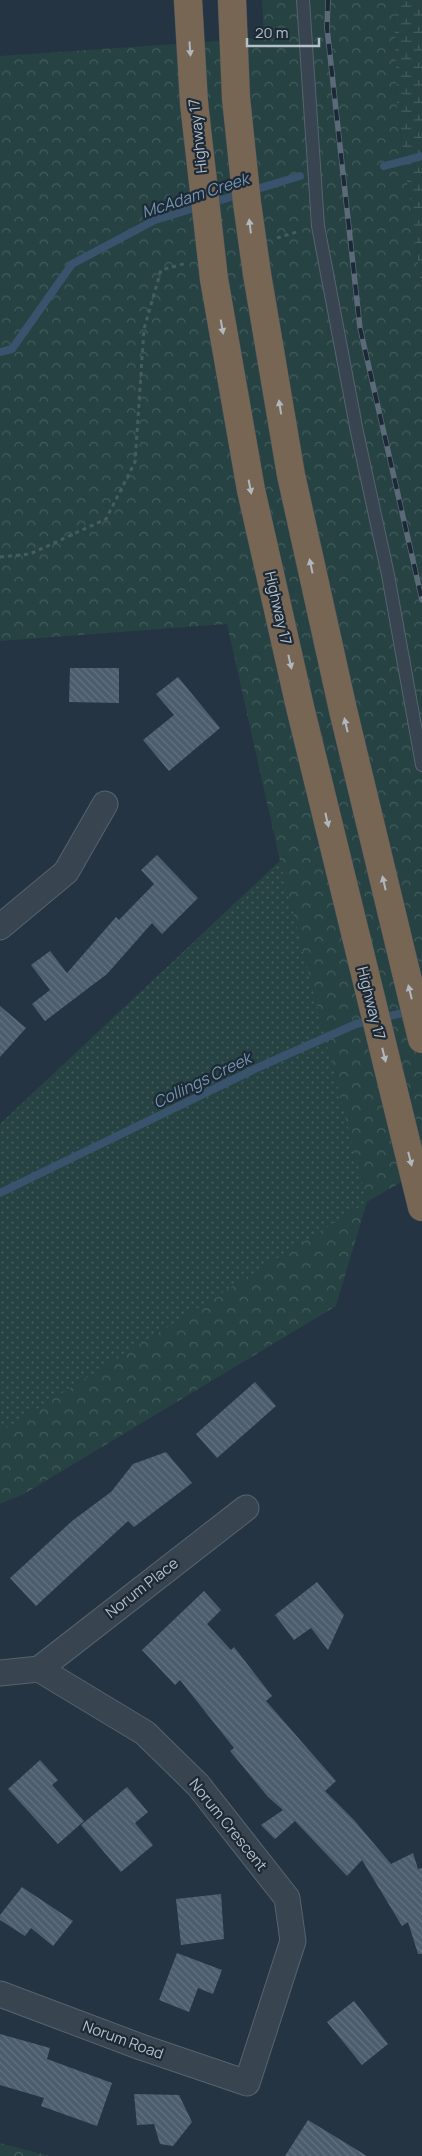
<svg xmlns="http://www.w3.org/2000/svg" width="422" height="2156" viewBox="0 0 422 2156" font-family="Manrope,sans-serif">
<defs>
<pattern id="forest-crowns" width="20" height="18" patternUnits="userSpaceOnUse" patternTransform="scale(1.25)"><rect width="20" height="18" fill="#264242"/><path d="M2 6a3 3 0 1 1 6 0M12 15a3 3 0 1 1 6 0" fill="none" stroke="#435c5c"/></pattern>
<pattern id="wetland-marsh" width="20" height="14" patternUnits="userSpaceOnUse" patternTransform="scale(1.25)"><rect width="20" height="14" fill="#264242"/><path d="M1 5h8M5 5V1M11 12h8M15 12V8" fill="none" stroke="#435c5c"/></pattern>
<pattern id="park-dots" width="8" height="8" patternUnits="userSpaceOnUse" patternTransform="scale(1.25)"><rect width="8" height="8" fill="#264242"/><path d="M2 2h.1M6 6h.1" fill="none" stroke="#435c5c" stroke-width="1.8" stroke-linecap="round"/></pattern>
<pattern id="building-back-hatch" width="6" height="6" patternUnits="userSpaceOnUse" patternTransform="scale(1.25)"><rect width="6" height="6" fill="#4c5d6d"/><path d="M-1 5l2 2M0 0l6 6M5-1l2 2" fill="none" stroke="#647280"/></pattern>
</defs>
<rect width="100%" height="100%" fill="#243442"/>
<path fill="url(#forest-crowns)" d="M262,0H394L397,106L422,290V1170L367,1202L336,1306L24,1494L0,1504V1124L280,861L227,624L0,641V56L264,38Z
M0,2143L50,2156H0Z"/>
<path fill="url(#wetland-marsh)" d="M394,0H422V290L397,106Z"/>
<path fill="url(#park-dots)" d="M280,861L367,1202L0,1432V1124Z"/>
<g fill="none" stroke-linecap="round" stroke-linejoin="round">
<path stroke="#38536b" stroke-width="8" d="M384,166L422,156
M0,352L12,349L72,264L155,220L300,176
M0,1193L259,1067L356,1024L411,1011"/>
</g>
<path fill="url(#building-back-hatch)" d="M70,668H119V703L69,702Z
M178,677L220,728L169,771L143,740L174,715L156,694Z
M157,855L198,898L162,934L152,923L107,974L45,1021L32,1004L50,990L31,965L50,951L67,973L116,917L119,920L154,884L141,870Z
M0,1006L26,1028L0,1057Z
M255,1382L276,1406L217,1458L196,1434Z
M166,1452L192,1483L134,1527L128,1521L36,1606L10,1578L72,1521L111,1492L133,1464Z
M317,1582L344,1615L328,1650L311,1628L294,1640L275,1615Z
M204,1591L221,1610L207,1624L231,1650L234,1647L272,1696L266,1701L336,1781L325,1791L354,1820L391,1864L413,1853L418,1869L422,1868V1954H418L408,1922L402,1926L362,1860L347,1876L295,1821L275,1839L261,1825L283,1810L268,1797L230,1751L234,1748L180,1680L175,1685L142,1650Z
M40,1760L58,1780L52,1785L84,1821L58,1844L8,1789Z
M127,1787L148,1812L135,1823L153,1845L121,1872L81,1825Z
M22,1887L73,1921L53,1946L31,1928L25,1936L0,1920V1915Z
M221,1894L224,1939L181,1945L176,1899Z
M177,1953L222,1970L213,1994L198,1988L189,2012L159,2000Z
M354,2001L388,2044L362,2065L327,2022Z
M0,2034L50,2048L47,2059L112,2083L97,2126L41,2106L44,2098L0,2085Z
M134,2094L179,2095L192,2122L173,2146L160,2144L154,2124L137,2125Z
M308,2120L367,2156H285Z"/>
<g fill="none" stroke-linecap="round" stroke-linejoin="round">
<defs>
<path id="service" d="M303,0L318,226L357,432L388,575L422,765"/>
<path id="minor" d="M0,927L66,872L105,804
M39,1669L246,1508
M0,1673L39,1669L145,1733L198,1785L287,1898L293,1941L247,2083L141,2047L0,1994"/>
<path id="motorway" d="M188,0L194,103
M232,0L236,98
M257,274L291,475L343,710L422,1039
M214,279L251,490L300,707L422,1207"/>
</defs>
<use href="#service" stroke="#56636e" stroke-width="14"/>
<use href="#minor" stroke="#56636e" stroke-width="27"/>
<use href="#motorway" stroke="#43505b" stroke-width="29"/>
<path stroke="#445e5e" stroke-width="3" stroke-dasharray="4 4" stroke-linecap="butt" d="M277,238L300,231
M0,557L30,554L106,519L135,462L144,329L161,270L187,263"/>
<use href="#service" stroke="#384551" stroke-width="12"/>
<use href="#minor" stroke="#384551" stroke-width="25"/>
<use href="#motorway" stroke="#786655" stroke-width="28"/>
<defs>
<path id="rail" d="M328,0L327,28L360,328L422,600"/>
</defs>
<use href="#rail" stroke="#5a6a78" stroke-width="5.5"/>
<use href="#rail" stroke="#1d2a36" stroke-width="4" stroke-dasharray="11" stroke-linecap="butt"/>
<defs>
<path id="motorway-bridge" d="M236,98L247,203L257,274
M194,103L214,279"/>
</defs>
<use href="#motorway-bridge" stroke="#43505b" stroke-width="29" stroke-linecap="butt"/>
<use href="#motorway-bridge" stroke="#786655" stroke-width="28"/>
</g>
<defs><path id="oneway-solid" d="M-6-.8H1V-3.2L6.5 0L1 3.2V.8H-6Z" transform="scale(1.25)"/></defs>
<g fill="#afb7bf">
<use href="#oneway-solid" transform="translate(190 49) rotate(86)"/>
<use href="#oneway-solid" transform="translate(250 226) rotate(-97)"/>
<use href="#oneway-solid" transform="translate(222 327) rotate(80)"/>
<use href="#oneway-solid" transform="translate(280 407) rotate(-99)"/>
<use href="#oneway-solid" transform="translate(250 487) rotate(79)"/>
<use href="#oneway-solid" transform="translate(311 566) rotate(-102)"/>
<use href="#oneway-solid" transform="translate(290 662) rotate(77)"/>
<use href="#oneway-solid" transform="translate(346 725) rotate(-103)"/>
<use href="#oneway-solid" transform="translate(327 820) rotate(77)"/>
<use href="#oneway-solid" transform="translate(384 883) rotate(-103)"/>
<use href="#oneway-solid" transform="translate(410 992) rotate(-104)"/>
<use href="#oneway-solid" transform="translate(384 1055) rotate(76)"/>
<use href="#oneway-solid" transform="translate(410 1159) rotate(76)"/>
</g>
<g text-anchor="middle" stroke-width="4.5" stroke-linejoin="round" paint-order="stroke">
<g font-size="15" fill="#b5c0cb" stroke="#1d2a36">
<text transform="translate(198 136) rotate(-96)" y="5">Highway 17</text>
<text transform="translate(278 608) rotate(77)" y="5">Highway 17</text>
<text transform="translate(371 1003) rotate(76)" y="5">Highway 17</text>
<text transform="translate(142 1588) rotate(-38)" y="5">Norum Place</text>
<text transform="translate(228 1825) rotate(51)" y="5">Norum Crescent</text>
<text transform="translate(123 2040) rotate(20)" y="5">Norum Road</text>
</g>
<g font-size="16" font-style="italic" fill="#7394b0" stroke="#1d2a36">
<text transform="translate(195 195) rotate(-18)" y="6">McAdam Creek</text>
<text transform="translate(202 1080) rotate(-26)" y="6">Collings Creek</text>
</g>
</g>
<path d="M247 38v8h72v-8" fill="none" stroke="#b5c0cb" stroke-width="2.5"/>
<text x="255" y="38" font-size="15" fill="#b5c0cb" stroke="#1d2a36" stroke-width="4" paint-order="stroke">20 m</text>
</svg>
